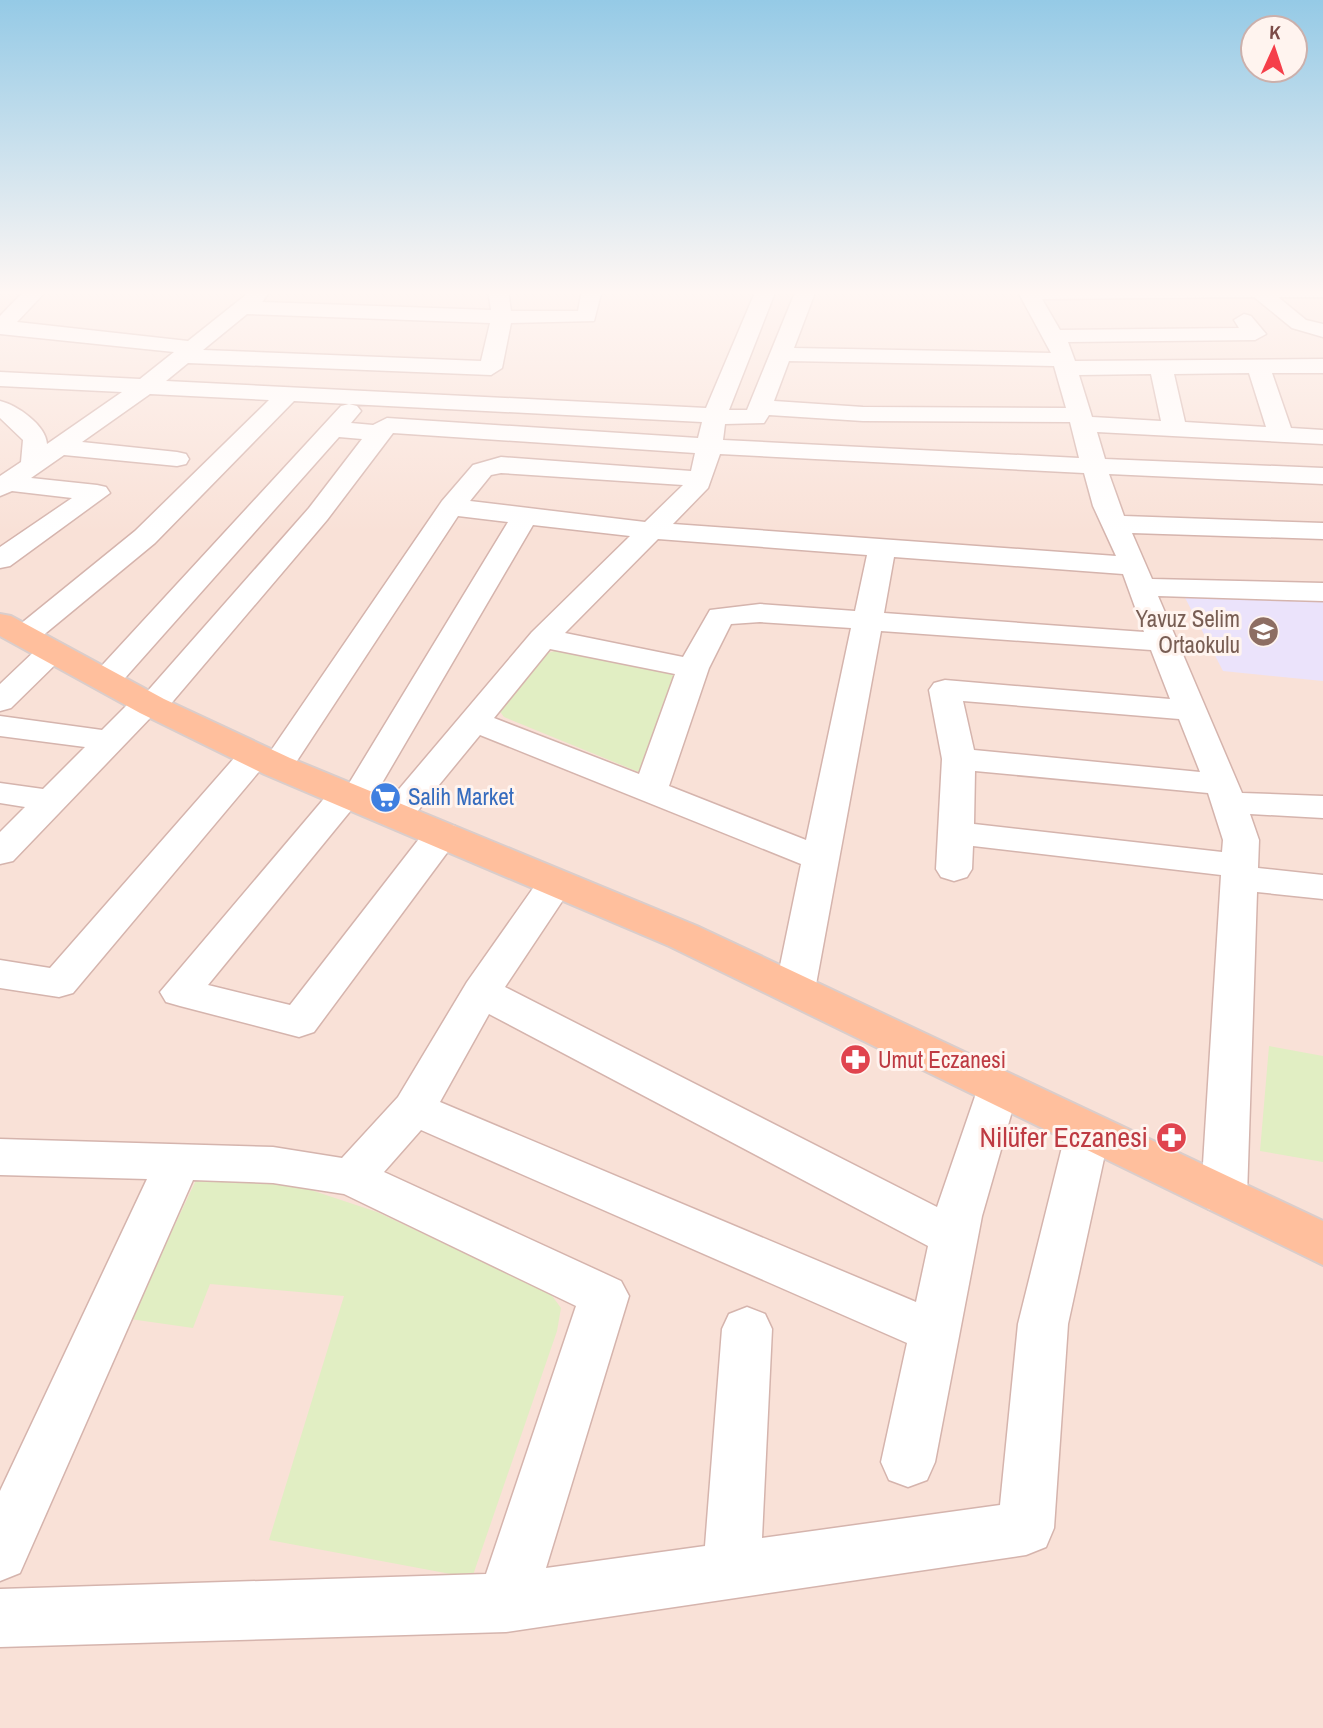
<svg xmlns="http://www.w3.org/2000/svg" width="1323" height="1728" viewBox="0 0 1323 1728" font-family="'Archivo Narrow',sans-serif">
<rect width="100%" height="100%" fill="#ffeee7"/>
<path fill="#f9e1d7" d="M0,290H1323V1728H0Z"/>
<path fill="#ebe3fb" d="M1180,588L1323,592V681L1223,671Z"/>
<path fill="#e1eec3" d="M564,648L670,669L676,677L641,773L504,717L495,705L539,656Z
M1269,1046L1323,1056V1162L1260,1151Z
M198,1176L296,1185L377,1212L550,1293L561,1308L557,1331L472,1578L269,1540L344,1296L210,1284L193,1328L130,1319Z"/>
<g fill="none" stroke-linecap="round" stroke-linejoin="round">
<defs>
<path id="minor" d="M25,290H47L17,322L188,341L252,290H271L262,302L491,310L488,290H508L511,311H578L582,290H602L594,321L511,323L502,368L491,375L188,363L166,381L706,408L756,290H776L729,410H747L796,290H816L794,348L1051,353L1017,290H1323V297H1278L1306,320L1323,324V337L1292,328L1254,297L1042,299L1060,330L1239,328L1234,320L1244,314L1251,316L1266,334L1255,340L1068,342L1075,361L1323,359V373H1272L1291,428L1323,430V444L1097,432L1105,459L1323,468V484L1109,474L1124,516L1323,523V539L1132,533L1152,579L1323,583V601L1158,596L1242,793L1323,796V818L1250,814L1259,840L1258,868L1323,875V899L1257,892L1247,1196L1240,1209L1224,1214L1208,1209L1201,1196L1221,875L973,846L972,869L967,877L954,881L941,877L936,869L942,759L929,690L934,683L945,680L1170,699L1151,650L881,631L815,990L809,1000L795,1004L781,1000L775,990L801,864L480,735L407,824L395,827L383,824L377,816L383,808L532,632L630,536L533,525L368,807L352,809L208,985L290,1005L429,826L442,823L455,826L460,834L455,842L314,1032L299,1037L180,1006L166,1002L160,992L333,788L348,785L508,522L458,516L289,773L277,776L265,773L262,768L73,993L59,997L0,988V960L50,968L243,748L255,745L267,748L270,752L442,501L473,465L501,457L691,471L695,453L393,433L327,520L163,713L153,715L13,861L0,864V832L25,807L0,803V783L43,789L85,747L0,736V716L102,730L136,696L145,694L309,508L362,439L339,437L117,687L106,689L95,687L90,680L95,673L341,406L349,404L294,401L155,543L35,642L24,645L13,642L9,636L13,630L135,531L269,400L150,394L82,442L177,452L186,454L189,459L186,464L177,466L64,455L31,478L97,485L106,487L110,493L10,566L0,568V547L72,498L12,491L0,496V476L21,462L23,440L0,418V401C17,405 46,425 47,444L122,392L0,386V372L140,379L174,352L0,334V316ZM247,314L490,323L481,361L203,350ZM789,361L1054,366L1066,408L863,407L774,401ZM1249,373L1266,427L1185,422L1174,374ZM1151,374L1161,421L1092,417L1079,375ZM349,404L702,422L698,438L387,418L373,425L351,423L361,411L357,406ZM769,415L863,421L1070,422L1079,458L723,440L725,424L764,423ZM720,454L1084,473L1093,506L1116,556L673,524L708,488ZM501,473L683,485L645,522L470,501L491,475ZM658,539L867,555L855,611L760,604L710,610L683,657L565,633ZM894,557L1123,574L1144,632L884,613ZM760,622L851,628L806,840L669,786L709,668L731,624ZM550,649L675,674L639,774L494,718ZM963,701L1179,719L1200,772L974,750ZM975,771L1208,793L1223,840L1222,852L974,824Z
M52,642L63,645L67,651L63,657L11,708L0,711V684L41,645Z
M556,870L569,874L575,882L505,987L937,1207L982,1076L997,1071L1012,1076L1019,1087L982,1216L935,1462L927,1480L908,1487L889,1480L881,1462L907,1343L421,1130L384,1172L621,1281L629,1296L546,1568L705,1546L722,1329L729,1314L747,1307L765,1314L772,1329L762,1538L1000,1505L1018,1324L1066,1131L1072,1119L1088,1114L1104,1119L1110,1131L1068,1324L1054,1528L1046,1547L1026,1555L506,1632L0,1647V1589L486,1574L576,1306L344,1194L273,1183L193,1180L20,1573L0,1581V1491L147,1179L0,1175V1139L273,1147L342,1158L398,1097L467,982L543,874ZM489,1014L928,1246L916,1302L440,1102Z"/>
<path id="major" d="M0,614L11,616L164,699L290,758L697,926L1323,1221V1265L669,946L264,774L140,713L0,636Z"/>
</defs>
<use href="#minor" stroke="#d5b4ad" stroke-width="3"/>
<use href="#major" stroke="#dacdcb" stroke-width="4"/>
<use href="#minor" fill="#fff" fill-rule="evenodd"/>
<use href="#major" fill="#ffbf9d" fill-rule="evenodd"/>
</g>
<linearGradient id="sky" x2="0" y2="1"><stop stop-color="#95cae6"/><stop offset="0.55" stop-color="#fff7f4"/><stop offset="1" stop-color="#fff7f4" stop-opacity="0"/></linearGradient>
<rect width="1323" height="532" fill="url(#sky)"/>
<defs>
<symbol id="school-disc" viewBox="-11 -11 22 22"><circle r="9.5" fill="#8d6e63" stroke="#fff4ef"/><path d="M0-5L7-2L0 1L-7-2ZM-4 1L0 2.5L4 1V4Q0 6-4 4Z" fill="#fff"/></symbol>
<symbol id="supermarket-disc" viewBox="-11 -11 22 22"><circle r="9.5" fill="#3f7fe0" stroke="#fff4ef"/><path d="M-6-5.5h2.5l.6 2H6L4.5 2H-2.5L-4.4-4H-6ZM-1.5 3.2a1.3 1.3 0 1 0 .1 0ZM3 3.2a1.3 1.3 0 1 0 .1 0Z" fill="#fff"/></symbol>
<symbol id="pharmacy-disc" viewBox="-11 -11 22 22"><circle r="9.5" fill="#e0444e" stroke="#fff4ef"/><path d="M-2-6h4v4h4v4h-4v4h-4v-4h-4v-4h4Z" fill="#fff"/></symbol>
</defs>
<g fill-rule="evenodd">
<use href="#school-disc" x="1246" y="614" width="35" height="35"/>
<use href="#supermarket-disc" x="368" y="780" width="35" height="35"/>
<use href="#pharmacy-disc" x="838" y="1042" width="35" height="35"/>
<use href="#pharmacy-disc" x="1154" y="1120" width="35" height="35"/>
</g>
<g text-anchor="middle" stroke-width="6" stroke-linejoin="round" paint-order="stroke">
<g font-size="23" fill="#785e54" stroke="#fff4ef" text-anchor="end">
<text x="1240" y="627">Yavuz Selim<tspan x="1240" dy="26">Ortaokulu</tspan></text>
</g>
<g font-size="23" fill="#366cbe" stroke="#fff4ef" text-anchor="start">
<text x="408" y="805">Salih Market</text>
</g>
<g font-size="23" fill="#be3a42" stroke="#fff4ef" text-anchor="start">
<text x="878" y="1068">Umut Eczanesi</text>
</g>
<g font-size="28" fill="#be3a42" stroke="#fff4ef" text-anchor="end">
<text x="1148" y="1147">Nilüfer Eczanesi</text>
</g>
</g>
<g transform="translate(1274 49) rotate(3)"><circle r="33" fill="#fff4ef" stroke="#cbb0ac" stroke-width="2"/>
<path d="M0-5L12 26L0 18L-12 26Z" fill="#f53f4a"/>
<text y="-10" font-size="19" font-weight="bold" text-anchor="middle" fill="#7c4b47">K</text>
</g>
</svg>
